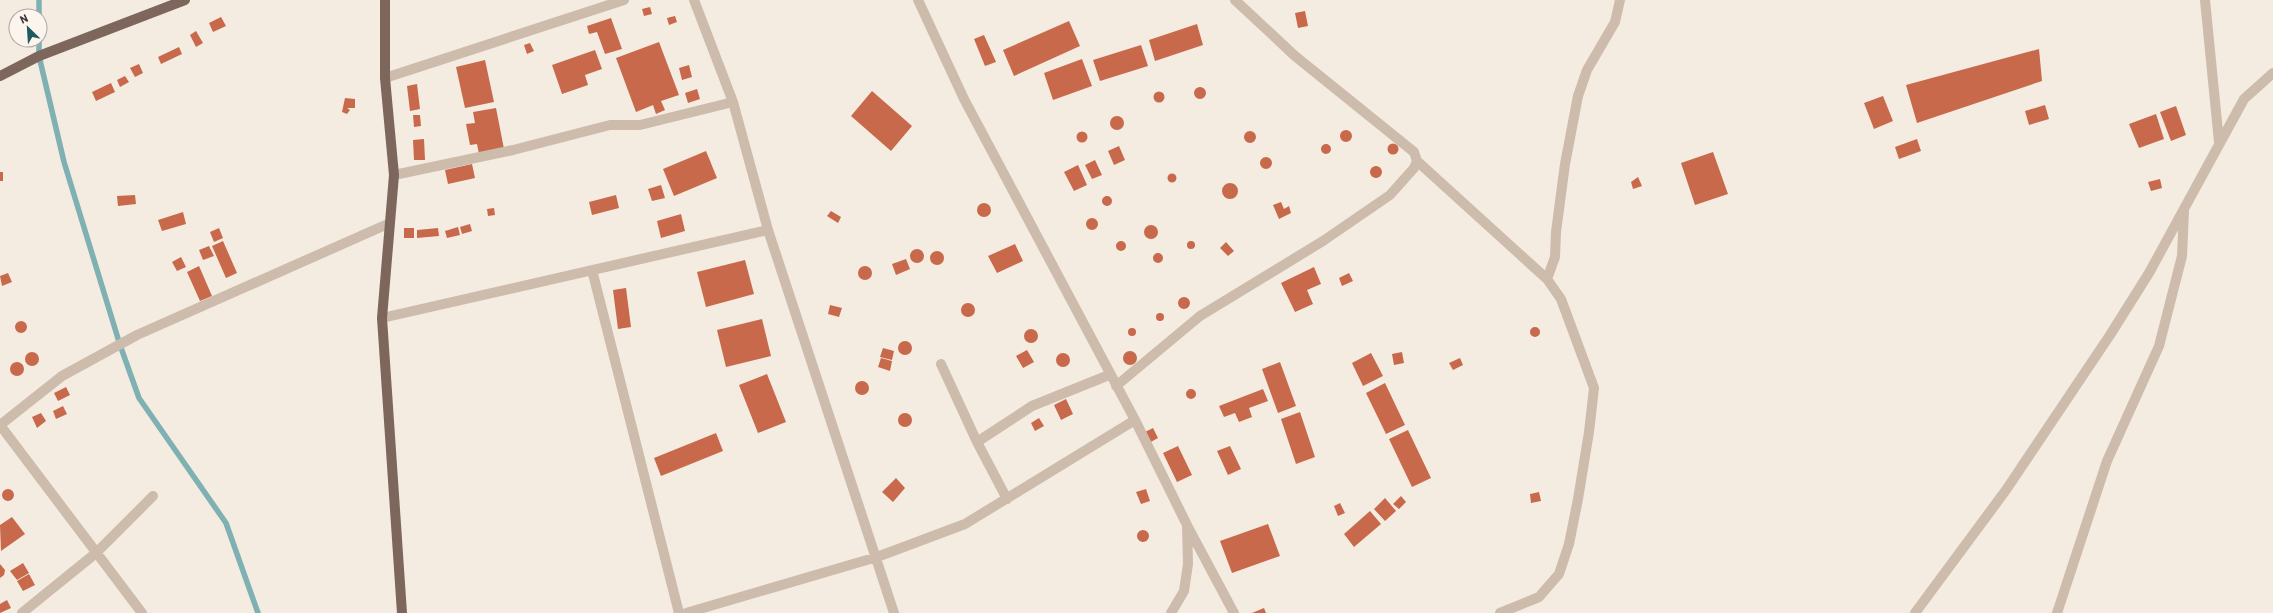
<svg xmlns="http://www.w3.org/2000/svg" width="2273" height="613" viewBox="0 0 2273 613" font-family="Barlow,sans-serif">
<rect width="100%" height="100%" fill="#f4ebe1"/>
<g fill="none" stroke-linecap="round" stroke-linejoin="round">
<path stroke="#7fb0b2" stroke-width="5.5" d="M39,16V0
M39,40V56L64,162L120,345L139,398L226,523L258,613"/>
</g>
<path fill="#c8694b" d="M650,7L652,14L644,16L642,9Z
M1305,11L1308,26L1298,28L1295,13Z
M675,16L677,22L669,25L667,18Z
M221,17L226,26L213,32L209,23Z
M611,18L622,49L605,54L597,32L589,34L587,26Z
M1069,21L1080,46L1014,76L1003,50Z
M1197,24L1203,45L1155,61L1149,40Z
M196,31L203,43L196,47L190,35Z
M984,35L996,62L985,66L974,39Z
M659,42L679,95L661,101L665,110L656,114L653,105L636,112L616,58Z
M530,43L534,51L527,54L524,45Z
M1141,45L1148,66L1100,81L1093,60Z
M179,47L182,54L161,64L158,57Z
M2039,49L2042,81L1917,123L1906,85Z
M595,50L602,69L585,75L588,85L562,94L552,65Z
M1082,59L1092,86L1053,100L1044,73Z
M485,60L494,102L465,108L456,67Z
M139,64L143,73L135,77L130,68Z
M689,65L692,77L682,80L679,68Z
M125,76L129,82L120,87L117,80Z
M111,83L115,92L96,101L92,92Z
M417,84L420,109L410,111L407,86Z
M1194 93a6 6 0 1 1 12 0a6 6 0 1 1-12 0Z
M697,89L700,99L688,103L685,93Z
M872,91L912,126L891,151L851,116Z
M1153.5 97a5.5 5.5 0 1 1 11 0a5.5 5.5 0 1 1-11 0Z
M1883,96L1893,121L1874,129L1864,103Z
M345,98L355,99V108H347L350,110L347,114L342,112Z
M2045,105L2049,119L2029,125L2025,111Z
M2176,106L2186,135L2171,141L2160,112Z
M496,108L504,149L479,154L477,144L470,145L466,124L475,123L473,112Z
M2156,114L2164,139L2139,148L2129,124Z
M413,115H420L421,126L414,127Z
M1110 123a7 7 0 1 1 14 0a7 7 0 1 1-14 0Z
M1340 136a6 6 0 1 1 12 0a6 6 0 1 1-12 0Z
M1244 137a6 6 0 1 1 12 0a6 6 0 1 1-12 0Z
M1076.5 137a5.5 5.5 0 1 1 11 0a5.5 5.5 0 1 1-11 0Z
M424,139L425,160H414L413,140Z
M1917,139L1921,151L1899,159L1895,147Z
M1387.5 149a5.5 5.5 0 1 1 11 0a5.5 5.5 0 1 1-11 0Z
M1321 149a5 5 0 1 1 10 0a5 5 0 1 1-10 0Z
M1119,146L1125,160L1114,165L1108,151Z
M706,151L717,178L674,196L663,169Z
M1713,152L1728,194L1695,205L1681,163Z
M1260 163a6 6 0 1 1 12 0a6 6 0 1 1-12 0Z
M1095,160L1102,175L1092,179L1085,165Z
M472,164L475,178L448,184L445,170Z
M1078,165L1087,185L1074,191L1064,172Z
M1370 172a6 6 0 1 1 12 0a6 6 0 1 1-12 0Z
M0,172H3V181H0Z
M1167.5 178a4.5 4.5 0 1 1 9 0a4.5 4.5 0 1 1-9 0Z
M1638,177L1642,186L1633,189L1631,182Z
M2160,179L2162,188L2151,191L2148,182Z
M1222 191a8 8 0 1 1 16 0a8 8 0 1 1-16 0Z
M661,185L665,198L652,201L648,189Z
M135,195L136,204L118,206L117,196Z
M616,195L619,208L592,215L589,202Z
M1102 201a5 5 0 1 1 10 0a5 5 0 1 1-10 0Z
M1281,202L1284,209L1289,206L1291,213L1279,219L1273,205Z
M977 210a7 7 0 1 1 14 0a7 7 0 1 1-14 0Z
M494,208L495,215L488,216L487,209Z
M831,211L841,217L838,223L827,216Z
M183,212L186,224L162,231L158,220Z
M681,214L685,231L661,238L657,221Z
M1086 224a6 6 0 1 1 12 0a6 6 0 1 1-12 0Z
M470,224L472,231L462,234L460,227Z
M1144 232a7 7 0 1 1 14 0a7 7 0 1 1-14 0Z
M458,227L460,235L447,238L445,231Z
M219,228L223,238L214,242L210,232Z
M404,228H414V238H404Z
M438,228L439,236L417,238V230Z
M1116 246a5 5 0 1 1 10 0a5 5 0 1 1-10 0Z
M1187 245a4 4 0 1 1 8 0a4 4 0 1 1-8 0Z
M223,241L237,273L226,278L212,246Z
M1226,242L1234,251L1228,256L1220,248Z
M1015,244L1023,261L997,273L988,256Z
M209,246L214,256L203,260L199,250Z
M910 256a7 7 0 1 1 14 0a7 7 0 1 1-14 0Z
M930 258a7 7 0 1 1 14 0a7 7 0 1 1-14 0Z
M1153 258a5 5 0 1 1 10 0a5 5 0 1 1-10 0Z
M181,257L186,267L177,271L172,262Z
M906,259L910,269L896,275L892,264Z
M745,260L754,294L706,307L697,272Z
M199,266L212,296L200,301L187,272Z
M858 273a7 7 0 1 1 14 0a7 7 0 1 1-14 0Z
M1314,267L1321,284L1307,290L1313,304L1295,312L1281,283Z
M8,273L12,282L2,286L0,276Z
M1349,273L1353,281L1342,286L1339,278Z
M626,288L631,327L618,329L613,290Z
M1178 303a6 6 0 1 1 12 0a6 6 0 1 1-12 0Z
M961 310a7 7 0 1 1 14 0a7 7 0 1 1-14 0Z
M830,305L842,308L839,317L828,314Z
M1156 317a4 4 0 1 1 8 0a4 4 0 1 1-8 0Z
M762,319L771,356L726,367L717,330Z
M15 327a6 6 0 1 1 12 0a6 6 0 1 1-12 0Z
M1530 332a5 5 0 1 1 10 0a5 5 0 1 1-10 0Z
M1128 332a4 4 0 1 1 8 0a4 4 0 1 1-8 0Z
M1024 336a7 7 0 1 1 14 0a7 7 0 1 1-14 0Z
M898 348a7 7 0 1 1 14 0a7 7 0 1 1-14 0Z
M883,348L894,351L892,360L880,357Z
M1027,350L1034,362L1023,368L1016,356Z
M1123 358a7 7 0 1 1 14 0a7 7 0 1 1-14 0Z
M1402,352L1404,363L1394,365L1392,354Z
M25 359a7 7 0 1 1 14 0a7 7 0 1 1-14 0Z
M1371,353L1383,376L1363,386L1352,363Z
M1056 360a7 7 0 1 1 14 0a7 7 0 1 1-14 0Z
M881,358L892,361L890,371L878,367Z
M1460,358L1463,365L1453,370L1449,363Z
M1280,362L1296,406L1278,413L1262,369Z
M10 369a7 7 0 1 1 14 0a7 7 0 1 1-14 0Z
M767,374L786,422L758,433L739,385Z
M855 388a7 7 0 1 1 14 0a7 7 0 1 1-14 0Z
M1385,383L1405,425L1386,434L1366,393Z
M66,387L70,395L58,401L54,393Z
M1186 394a5 5 0 1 1 10 0a5 5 0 1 1-10 0Z
M1263,389L1268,401L1249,408L1252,417L1239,422L1235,413L1224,417L1219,406Z
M1066,399L1073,414L1061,420L1054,405Z
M63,406L67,414L56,419L53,411Z
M1300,412L1315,457L1296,464L1281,419Z
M41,413L46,421L37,428L32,417Z
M898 420a7 7 0 1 1 14 0a7 7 0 1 1-14 0Z
M1039,418L1044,426L1035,431L1031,423Z
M1153,428L1158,438L1149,443L1143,433Z
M1408,430L1431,478L1412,487L1389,439Z
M716,433L723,451L661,476L654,458Z
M1178,446L1192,475L1177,482L1163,453Z
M1230,446L1241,469L1228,475L1217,451Z
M896,478L905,488L893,502L882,492Z
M2 495a6 6 0 1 1 12 0a6 6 0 1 1-12 0Z
M1146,489L1150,501L1141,504L1136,492Z
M1539,492L1541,501L1531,503L1530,494Z
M1401,496L1406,502L1399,509L1393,504Z
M1385,498L1396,511L1385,521L1374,509Z
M1340,503L1345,513L1338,516L1334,506Z
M1370,511L1381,524L1354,547L1344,534Z
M12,517L25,534L1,551L0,525Z
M1268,524L1280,556L1232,573L1220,541Z
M1137 536a6 6 0 1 1 12 0a6 6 0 1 1-12 0Z
M23,563L29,573L17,580L10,571Z
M0,564L5,570L4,575L0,578Z
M29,574L35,585L23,591L17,581Z
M7,600L11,608L0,613V604Z
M1264,608L1266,613H1252Z"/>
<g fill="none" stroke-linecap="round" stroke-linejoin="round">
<path stroke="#cdbbac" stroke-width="10" d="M694,0L733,102L768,230L894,613
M918,0L964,99L1135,420L1187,525L1188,564L1184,591L1171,613
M2205,0L2219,142
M385,78L624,0
M1417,161L1547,279L1561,299L1594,388L1589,432L1578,499L1569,544L1559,574L1539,597L1500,613
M394,175L513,150L610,125H640L733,102
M592,270L679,613
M1547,279L1555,257L1556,232L1565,164L1578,96L1587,70L1615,22L1620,0
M382,318L768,230
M941,364L977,442L1007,499
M1116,386L1200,316L1323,241L1390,195L1414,168L1417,161L1414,152L1295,56L1235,0
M0,425L62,376L137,335L390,223
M0,425L142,613
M977,442L1032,406L1109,375
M1188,527L1234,613
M22,613L96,553L153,496
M686,613L877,557L965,524L1135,420
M1915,613L2006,490L2110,335L2149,273L2244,99L2273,73
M2057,613L2107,461L2159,346L2182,256L2184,211"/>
<path stroke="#7d675c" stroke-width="10" d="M385,0V78L394,175L382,318L402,613
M0,76L39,56L185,0"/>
</g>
<g transform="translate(28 28) rotate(335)"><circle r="19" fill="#fbf5ee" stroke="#aea6a0"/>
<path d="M0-3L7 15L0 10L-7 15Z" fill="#1f5a5e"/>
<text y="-6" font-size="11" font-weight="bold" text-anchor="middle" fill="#3b302b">N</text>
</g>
</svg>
